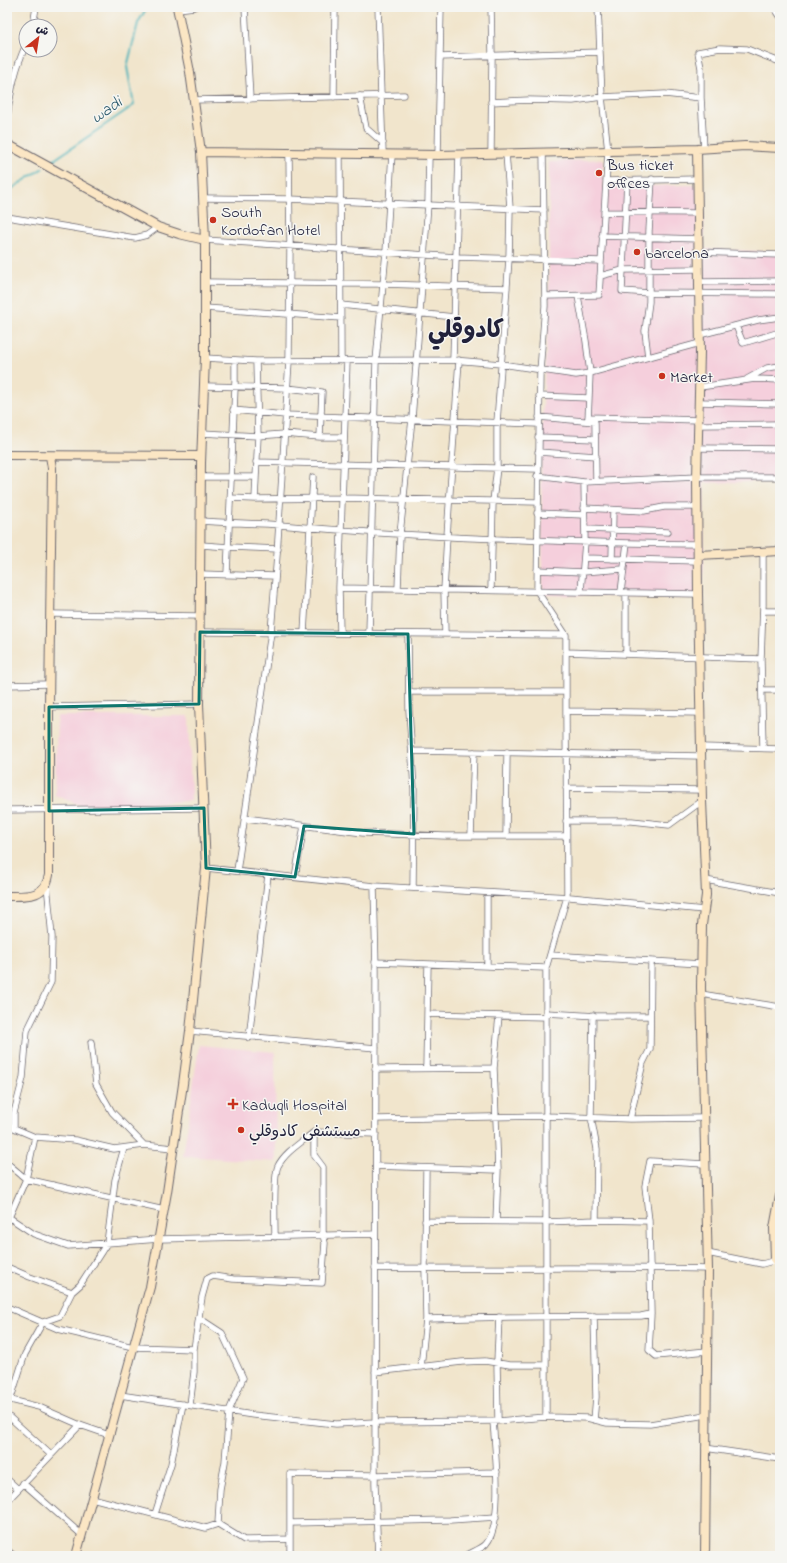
<svg xmlns="http://www.w3.org/2000/svg" width="787" height="1563" viewBox="0 0 787 1563" font-family="'Indie Flower','Playpen Sans Arabic',sans-serif">
<rect width="100%" height="100%" fill="#f6f6f2"/>
<filter id="ink" filterUnits="userSpaceOnUse"><feTurbulence type="fractalNoise" baseFrequency=".025" numOctaves="2"/><feDisplacementMap in="SourceGraphic" scale="8" xChannelSelector="R" yChannelSelector="G"/><feConvolveMatrix kernelMatrix="1 2 1 2 8 2 1 2 1" color-interpolation-filters="sRGB"/></filter>
<filter id="wash" filterUnits="userSpaceOnUse"><feTurbulence type="fractalNoise" baseFrequency=".012" numOctaves="4" result="noise"/><feDisplacementMap in="SourceGraphic" scale="16" xChannelSelector="R" yChannelSelector="G"/><feGaussianBlur stdDeviation="0.9" result="paint"/><feColorMatrix in="noise" values="0 0 0 0 0 0 0 0 0 0 0 0 0 0 0 0 0 1.4 0 .05"/><feComposite in="paint" operator="in"/></filter>
<g filter="url(#wash)">
<rect width="100%" height="100%" fill="#f1e5cc"/>
<path fill="#f5cfdc" d="M603,159V187L691,185L704,188V249L780,252V481L704,483V559L702,598L543,595L541,447L545,365L549,314V162Z
M57,716H189L191,801L82,806L55,795Z
M199,1045L275,1052L276,1162L183,1156Z"/>
<g fill="none" stroke-linecap="round" stroke-linejoin="round">
<path stroke="#43b3bb" stroke-width="2" d="M48,164L134,105L127,67L138,23L147,7
M7,190H10L43,168"/>
</g>
</g>
<g filter="url(#ink)">
<g fill="none" stroke-linecap="round" stroke-linejoin="round">
<defs>
<path id="street" d="M245,7L250,99
M378,7L383,154
M774,7L780,16
M178,9L194,7
M33,26L36,7
M440,57L600,52
M360,96L366,128L383,143
M334,97L335,7
M194,100L404,95
M491,102L529,100L573,101L602,97L665,94L701,98
M7,117C11,91 15,68 26,45
M704,149L701,98V68L698,52L720,48L747,49L780,62
M543,152L545,306L540,371L537,591L566,635V711L567,897L546,968V1417
M491,153L492,55L491,7
M340,154L341,361
M438,155L441,7
M627,180L622,291L649,293L780,294
M606,181L697,179
M203,198L289,199L544,210
M604,212L697,213
M7,217L135,238L147,235L158,227
M602,236L698,239
M205,240L456,257L601,261
M698,252L780,255
M600,276L623,270L698,269
M205,282L383,284L507,288
M698,282L780,281
M545,296L599,295L608,151L602,97L598,7
M578,296L586,341L590,373L588,421
M341,305L454,317
M205,308L341,318
M736,326L743,343L780,332
M699,335L758,320L780,317
M648,357L645,331L649,302V231L652,179
M205,358L256,361L453,360L501,364L576,375L590,373L700,343
M453,360L459,154
M747,379L767,368L780,366
M700,387L755,379L780,380
M539,396L588,398
M699,402L780,404
M233,410L285,415L538,424
M539,417L595,422L596,481
M588,417L699,420
M699,425L780,424
M202,433L258,436L284,434L320,437L322,392L287,388L204,386
M320,437H344
M538,437L595,439
M698,448L780,449
M538,452L596,456
M256,462L538,469
M537,476L584,482L697,477H780
M201,477H256
M230,498L255,499L342,498L537,502
M255,499L258,436L256,361
M584,508L644,511L664,507H698
M537,513L584,515
M201,521C227,523 254,523 280,525C419,538 559,542 698,544
M585,529L668,532
M201,545L229,547L278,549
M584,558L698,561
M612,559L613,510
M537,570L583,572L623,569
M200,574L275,576
M227,574L235,387V360
M339,588L698,594
M398,589L400,534L412,419L428,204L429,155
M491,590L493,501L497,468V422L509,259L510,208L506,153
M581,591L585,542L584,482
M621,592L627,543
M626,592V654
M763,611H780
M50,614L200,616
M200,632L566,635
M304,633L313,477
M340,633L339,588L347,361
M369,633L376,361L386,252L392,154
M408,634L409,710L414,789L413,888
M445,634L444,590L447,536L459,360
M566,652L761,659
M7,685L49,684
M762,690H780
M409,692H566
M49,707L199,704
M566,711L700,713
M701,747L780,749
M763,748L761,659L763,605V552
M412,751L701,756
M566,788L702,790
M7,810L204,808
M245,818L363,833L445,836H566
M566,821H632L669,825L702,801
M471,836L474,752
M506,836L507,752
M206,868L374,886L570,897L704,910
M237,871L271,632L277,555L289,361L290,245L289,153
M295,877L304,826
M705,880L780,893
M374,886L376,970L375,1484L378,1556
M550,955L701,964
M375,962L546,968
M487,966V893
M701,994L780,1007
M546,1013L597,1016H649
M427,1014L546,1017
M593,1015L591,1117L597,1149L596,1220
M190,1031L376,1048
M249,1038L268,875
M91,1042L96,1084L112,1112L144,1145
M426,1068L428,964
M375,1069L494,1068
M376,1119L546,1116L630,1119L704,1118
M630,1119L643,1063L650,1049L651,962
M7,1125L35,1137L75,1140L114,1149L144,1145L173,1148
M14,1128V1113L23,1078L27,1031L51,982L52,937L47,884
M7,1163L26,1179L164,1210
M705,1164L650,1161L645,1186L649,1221L650,1268L651,1314L649,1350L656,1356L707,1351
M376,1166L498,1170
M7,1216L34,1234L68,1246L159,1239L375,1234
M425,1221L546,1222L596,1220L649,1221
M496,1221L498,1170L494,1068L499,1016
M7,1222L26,1179L35,1137
M275,1237C275,1223 273,1176 278,1166C285,1152 302,1142 314,1132L376,1134
M707,1253L762,1264L780,1259
M7,1267L30,1277L72,1292
M375,1268C486,1269 597,1267 708,1269
M7,1307L58,1329L133,1347L194,1349L202,1297L207,1279L213,1276L233,1279L322,1283L325,1243L323,1235V1167L314,1155V1132
M199,1318L222,1333L243,1378L229,1411L225,1462L220,1489L218,1524
M426,1319L510,1317L641,1316L651,1314
M421,1367L426,1319L425,1268L426,1168
M375,1372L462,1362L485,1361L510,1365H545
M120,1395L253,1415L336,1424L375,1422L498,1421L546,1417L587,1418L607,1423L650,1424L706,1415
M11,1398L25,1354L43,1322L60,1316L72,1292L80,1285L107,1243L115,1180L124,1148
M7,1399L39,1407L80,1425
M190,1405L194,1372V1349
M7,1415L51,1455
M594,1420L596,1397L594,1316
M498,1421L497,1362L499,1317
M705,1448L780,1459
M7,1479L18,1489
M23,1483L82,1535
M92,1498L206,1528L218,1524L244,1540L290,1539
M7,1501L80,1425L109,1435
M155,1514L171,1464L183,1404
M290,1523L450,1520L496,1517
M7,1550L14,1556
M290,1556V1474L375,1475L497,1472
M465,1556C471,1552 482,1549 486,1544C504,1524 495,1448 493,1421"/>
<path id="secondary" d="M7,144L158,227L179,234L205,240
M697,149L700,352L697,477L698,594L702,801L706,895L702,925L701,987L708,1269L705,1556
M201,152L438,155L697,149L745,146L780,148
M7,455L201,456
M698,555L780,551
M7,896C27,896 45,898 49,875V707L52,468L50,456
M775,1260L774,1228L780,1196
M76,1556L150,1287L167,1192L183,1084L190,1031L206,868L199,704L201,463L205,358V240L201,152L190,72L177,7"/>
</defs>
<use href="#street" stroke="#6a666e" stroke-width="7"/>
<use href="#secondary" stroke="#6a666e" stroke-width="10"/>
<use href="#street" stroke="#fff" stroke-width="5.5"/>
<use href="#secondary" stroke="#fbe6c4" stroke-width="8"/>
</g>
</g>
<path fill="none" stroke="#0f766e" stroke-width="3" stroke-linejoin="round" d="M200,632L408,634L414,834L304,826L295,877L206,868L204,808L49,811V707L199,704Z"/>
<g fill="#c8321e" stroke="#f6f6f2" stroke-width="1.5">
<circle cx="599" cy="173" r="4"/>
<circle cx="213" cy="220" r="4"/>
<circle cx="637" cy="252" r="4"/>
<circle cx="662" cy="376" r="4"/>
<path d="M231 1098h4v4h4v4h-4v4h-4v-4h-4v-4h4z"/>
<circle cx="241" cy="1130" r="4"/>
</g>
<g text-anchor="middle" stroke-width="3" stroke-linejoin="round" paint-order="stroke">
<g font-size="16" fill="#22223b" stroke="#f6f6f2" text-anchor="start">
<text x="607" y="170">Bus ticket<tspan x="607" dy="18">offices</tspan></text>
<text x="221" y="217">South<tspan x="221" dy="18">Kordofan Hotel</tspan></text>
<text x="645" y="258">barcelona</text>
<text x="670" y="382">Market</text>
<text x="242" y="1110">Kaduqli Hospital</text>
<text x="249" y="1136">مستشفى كادوقلي</text>
</g>
<g font-size="17" font-style="italic" fill="#2f5c6e" stroke="#f6f6f2">
<text transform="translate(106 109) rotate(-34)" y="6">wadi</text>
</g>
<g font-size="24" font-weight="bold" fill="#22223b" stroke="#f6f6f2">
<text x="466" y="337">كادوقلي</text>
</g>
</g>
<rect width="787" height="1563" fill="none" stroke="#f6f6f2" stroke-width="24"/>
<g transform="translate(38 38) rotate(30)"><circle r="19" fill="#f6f6f2" stroke="#a1a1a9"/>
<path d="M0-3L7 15L0 10L-7 15Z" fill="#c8321e"/>
<text y="-6" font-size="11" font-weight="bold" text-anchor="middle" fill="#22223b">ش</text>
</g>
</svg>
